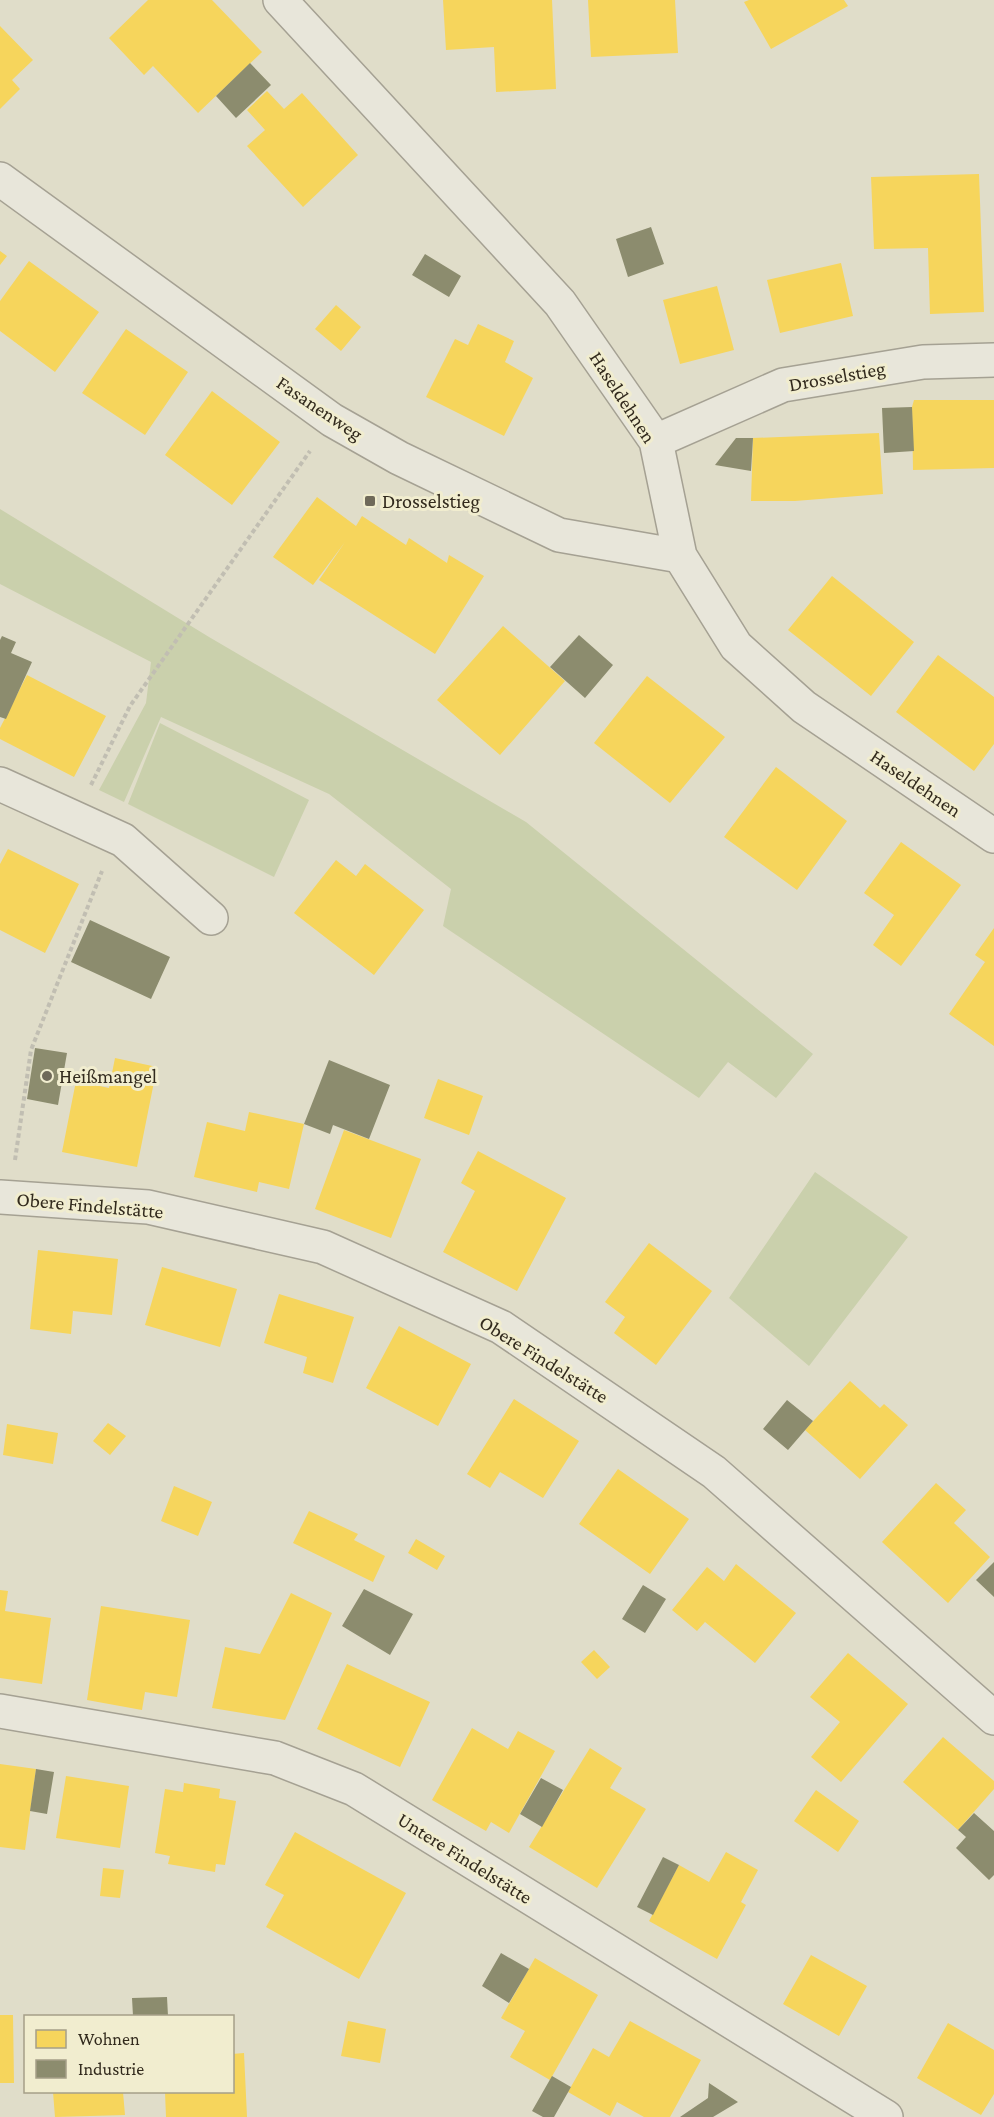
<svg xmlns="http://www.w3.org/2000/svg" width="994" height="2117" viewBox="0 0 994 2117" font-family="'Crimson Pro',serif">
<rect width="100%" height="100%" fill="#e0ddc9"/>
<path fill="#cad0ac" d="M0,509L209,637L526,822L813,1054L776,1098L728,1062L699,1098L443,926L451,889L329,794L161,717L124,802L99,790L146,703L151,662L0,584Z
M160,723L309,800L274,877L128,804Z
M815,1172L908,1237L809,1366L729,1298Z"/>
<path fill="#f6d55c" d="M148,0H212L262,52L198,113L153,66L144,75L109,38Z
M443,0H552L556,89L496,92L494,47L446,50Z
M588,0H675L678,53L591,57Z
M749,0H844L848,6L771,49L744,2Z
M0,26L33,60L12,80L20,89L0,109Z
M267,91L284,109L302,93L358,155L303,207L247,146L265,130L247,110Z
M979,174L984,312L930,314L928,248L874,249L871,177Z
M0,251L7,256L0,265Z
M29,261L99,312L55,372L0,331V301Z
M841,263L853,316L780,333L767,280Z
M717,286L734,350L680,364L663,300Z
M336,305L361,327L341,351L315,329Z
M478,324L514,341L505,362L533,378L504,436L426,397L455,339L468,345Z
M126,329L188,372L145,435L82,393Z
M212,391L280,442L232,505L165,455Z
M914,400H994V468L913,470L912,407Z
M879,433L883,494L795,501H751L753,438Z
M317,497L356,526L362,516L406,545L409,538L447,563L449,555L484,576L435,654L319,580L345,542L313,585L273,557Z
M832,576L914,642L871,696L788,630Z
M503,626L565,681L500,755L437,700Z
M938,655L994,697V744L974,771L896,712Z
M27,675L106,716L74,777L0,739V728Z
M647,676L725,737L670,803L594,743Z
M776,767L847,821L797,890L724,837Z
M901,842L961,885L901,966L873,945L894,915L864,893Z
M8,849L79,884L45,953L0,930V864Z
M336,860L356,876L365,864L424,910L374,975L294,913Z
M994,928V1046L949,1014L985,962L975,955Z
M115,1058L157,1067L137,1167L62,1152L76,1081L109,1088Z
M438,1079L483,1096L469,1135L424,1118Z
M249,1112L304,1124L289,1189L259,1182L257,1192L194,1177L207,1122L245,1131Z
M344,1130L421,1159L391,1238L315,1209Z
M478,1151L566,1198L517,1291L443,1252L475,1191L461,1183Z
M649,1243L712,1291L656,1365L614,1333L625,1317L605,1302Z
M38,1250L118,1259L112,1315L73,1311L71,1334L30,1329Z
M162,1267L237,1289L220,1347L145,1325Z
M279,1294L354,1317L333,1383L303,1373L307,1357L264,1343Z
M399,1326L471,1364L438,1426L366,1388Z
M850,1381L880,1408L884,1404L908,1425L860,1479L805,1430Z
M514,1399L579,1441L543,1498L500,1472L490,1488L467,1474Z
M108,1423L126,1436L110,1455L93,1441Z
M7,1424L58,1433L53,1464L3,1455Z
M618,1469L689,1519L650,1574L579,1524Z
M936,1483L966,1510L954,1523L990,1557L948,1603L882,1542Z
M174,1486L212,1502L198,1536L161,1521Z
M309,1511L358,1534L354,1540L385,1556L373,1582L293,1543Z
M416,1539L445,1556L437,1570L408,1553Z
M736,1564L796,1613L755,1663L705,1622L697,1631L672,1610L707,1567L724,1581Z
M0,1590L8,1591L5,1611L51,1618L42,1684L0,1678Z
M291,1593L332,1613L285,1720L212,1708L225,1647L260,1654Z
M101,1606L190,1620L177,1697L145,1692L142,1710L87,1700Z
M594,1650L610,1667L597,1679L581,1662Z
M848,1653L908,1704L841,1782L811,1757L840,1722L810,1697Z
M347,1664L430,1702L400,1767L317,1729Z
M472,1728L508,1749L518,1731L555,1751L509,1833L491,1822L486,1831L432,1800Z
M943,1737L994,1781V1789L958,1830L903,1782Z
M590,1748L622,1768L610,1788L646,1809L597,1888L529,1847Z
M0,1764L36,1769L25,1850L0,1847Z
M66,1776L129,1786L120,1848L56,1838Z
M184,1783L220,1789L219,1798L236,1801L225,1865L216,1864L215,1872L168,1864L170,1856L155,1853L165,1789L183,1792Z
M816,1790L859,1821L838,1852L794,1821Z
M295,1832L406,1893L359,1979L266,1927L284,1895L265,1885Z
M726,1852L758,1870L741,1902L746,1905L717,1959L649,1921L679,1865L709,1882Z
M103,1868L124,1870L120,1898L100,1896Z
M811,1955L867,1986L839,2036L783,2004Z
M535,1958L598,1995L550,2080L510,2057L525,2031L501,2018Z
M0,2015H13L14,2083H0Z
M348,2021L386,2029L380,2063L341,2056Z
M630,2021L701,2060L670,2117H644L617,2102L610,2116L568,2092L593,2048L609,2057Z
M948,2023L994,2050V2094L981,2115L917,2078Z
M244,2053L247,2117H166L165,2092H232V2054Z
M53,2092H123L125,2115L55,2117Z"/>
<path fill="#8c8c6e" d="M250,63L271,85L236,118L216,96Z
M651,227L664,264L628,277L616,239Z
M425,254L461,276L449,297L412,275Z
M912,407L914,451L884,453L882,408Z
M736,438H753L751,471L715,465Z
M579,635L613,665L585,698L550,667Z
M2,636L16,642L11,653L32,662L6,719L0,717V640Z
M90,920L170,957L151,999L71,962Z
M35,1048L67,1053L58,1105L27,1099Z
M329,1060L390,1085L369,1139L333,1125L330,1134L304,1124Z
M787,1400L813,1421L788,1450L763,1429Z
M994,1562V1597L976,1580Z
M643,1585L666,1599L645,1633L622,1619Z
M364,1589L413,1614L390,1655L342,1626Z
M36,1769L54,1772L47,1814L30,1811Z
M541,1778L563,1790L542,1827L520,1814Z
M974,1813L994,1831V1875L989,1880L956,1848L966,1837L958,1830Z
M663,1857L679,1865L653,1915L637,1907Z
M501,1953L529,1969L509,2003L482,1986Z
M167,1997L168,2016H133L132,1998Z
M552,2076L571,2087L554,2117H543L532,2111Z
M709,2083L738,2102L713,2117H680L708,2098Z"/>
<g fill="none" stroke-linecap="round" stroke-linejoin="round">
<defs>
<path id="minor" d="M280,0L560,303L656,441L680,556L736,646L804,707L994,836
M0,179L332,420L399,458L559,535L680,556
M656,441L783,385L923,362L994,360
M0,784L123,840L211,918
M0,1197L148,1207L323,1247L501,1327L714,1472L994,1718
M0,1711L275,1758L354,1789L886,2117"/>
</defs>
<use href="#minor" stroke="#a5a193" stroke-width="36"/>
<path stroke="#c1beb2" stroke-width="4" stroke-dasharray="4.5 3" stroke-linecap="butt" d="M91,785L130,706L310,451
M15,1160L31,1050L102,871"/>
<use href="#minor" stroke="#e8e6da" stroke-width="33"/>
</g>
<g fill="#6f6959" stroke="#f1edcf" stroke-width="2">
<rect x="364" y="495" width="12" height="12" rx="3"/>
<circle cx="47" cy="1076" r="6"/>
</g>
<g text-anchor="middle" stroke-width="6" stroke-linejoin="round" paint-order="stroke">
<g font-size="20" fill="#322a1d" stroke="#f1edcf">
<text transform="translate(837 376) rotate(-10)" y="7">Drosselstieg</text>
<text transform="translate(623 397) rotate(57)" y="7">Haseldehnen</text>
<text transform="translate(320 408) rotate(34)" y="7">Fasanenweg</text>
<text transform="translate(916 783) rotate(34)" y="7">Haseldehnen</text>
<text transform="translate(90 1205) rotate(5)" y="7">Obere Findelstätte</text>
<text transform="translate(544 1359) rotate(32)" y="7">Obere Findelstätte</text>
<text transform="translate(465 1858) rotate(32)" y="7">Untere Findelstätte</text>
</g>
<g font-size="20" fill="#322a1d" stroke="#f1edcf" text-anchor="start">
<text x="382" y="508">Drosselstieg</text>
<text x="59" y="1083">Heißmangel</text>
</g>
</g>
<rect x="24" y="2015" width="210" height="78" fill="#f1edcf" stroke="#a59f88" stroke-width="1.5"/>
<rect x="36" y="2030" width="30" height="18" fill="#f6d55c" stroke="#a59f88" stroke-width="1.5"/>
<text x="78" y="2045" font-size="18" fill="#322a1d">Wohnen</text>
<rect x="36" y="2060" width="30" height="18" fill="#8c8c6e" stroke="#a59f88" stroke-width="1.5"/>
<text x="78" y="2075" font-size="18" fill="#322a1d">Industrie</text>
</svg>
